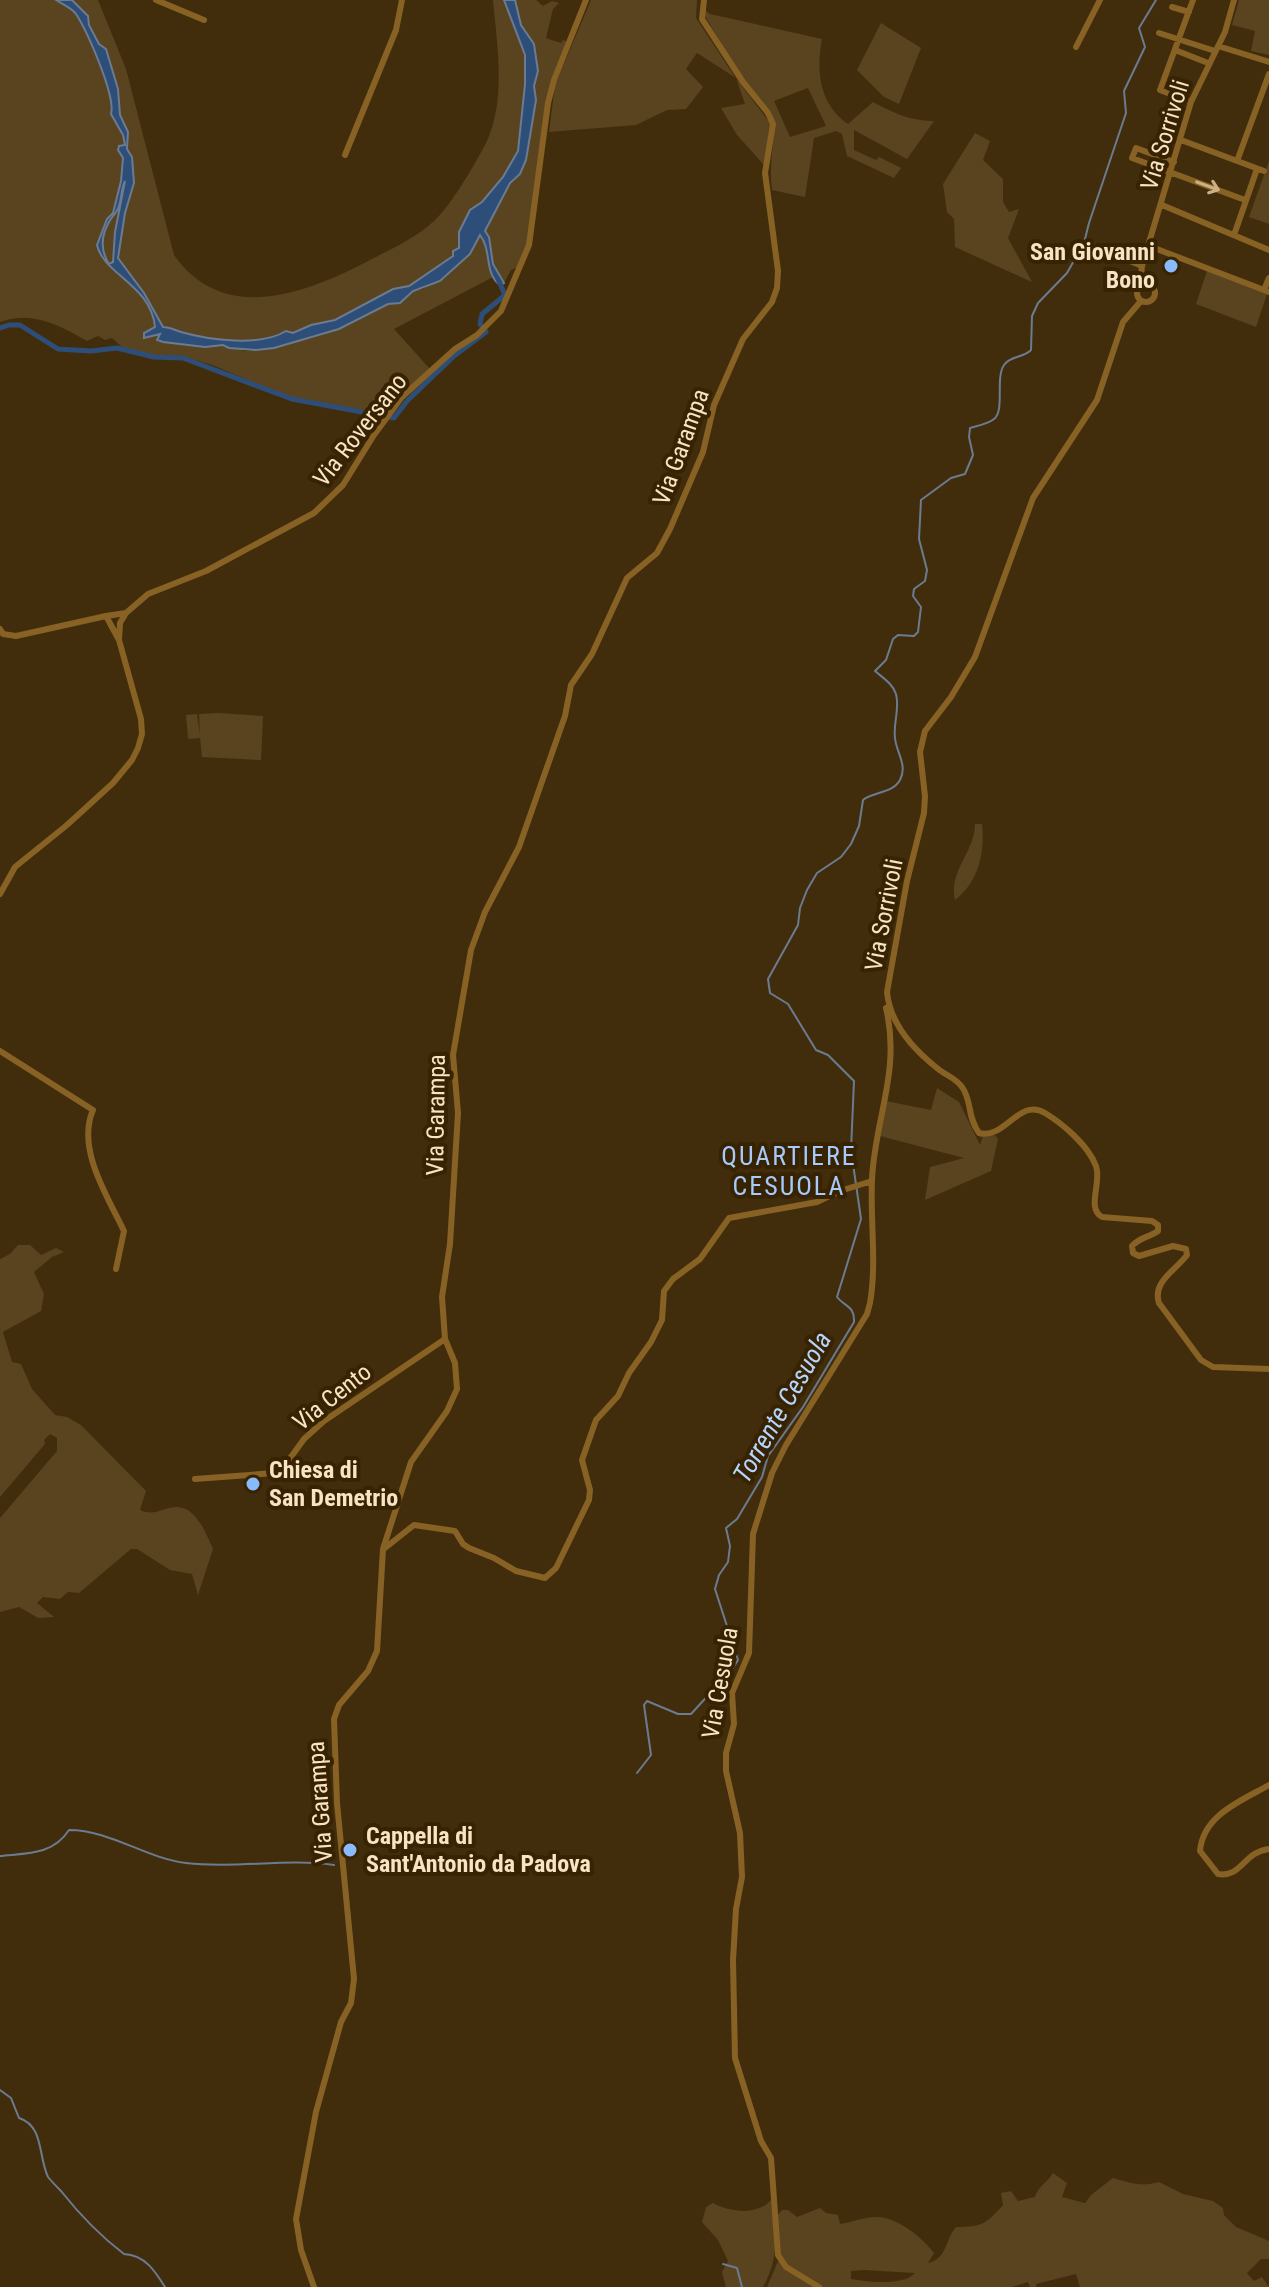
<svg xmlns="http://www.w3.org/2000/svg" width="1269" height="2287" viewBox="0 0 1269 2287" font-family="'Roboto Condensed',sans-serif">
<rect width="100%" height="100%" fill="#412d0c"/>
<path fill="#5a431f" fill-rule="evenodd" d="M0,0H98L126,69L174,255C225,327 309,292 372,259C393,248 416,238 434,221C450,207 475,164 485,145C507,102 497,45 493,0H504L525,55V84L518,151L503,177L482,202L470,210L459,232V248L453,255L409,286L393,290L335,320L310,325L293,333L286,331C262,346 208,340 181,332C174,330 170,327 163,327L144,293L118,258L125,213L134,183L132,157L127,149L128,132L120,115L118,89L106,49L99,44L94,32L86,31L106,83L125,145L121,152C125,166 118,200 113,214C109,224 98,234 98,247C98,263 117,269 127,278C140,290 153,309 155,327L144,333L163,334V342L205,346L223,345L245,351L256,350L274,348L326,334L347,326L389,304L400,303L413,291L423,289L445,277L470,254L480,234C489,247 485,263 493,277L394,329L430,369L387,412H375L292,398L212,365L182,356L151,355L122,347L112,338L105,340L98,336L87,341C60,325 31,310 0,322Z
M515,0H536L543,6L552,1L559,3L553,9L546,38L561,43L563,40L569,42L552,82L528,245L518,267L511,270L504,283L493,264L489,237L484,231L510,183L520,174L526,160L536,100L534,86L538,71L534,44L521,25Z
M591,0H697L696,18L735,77L770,123L771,135L764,165L737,135L721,108L745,104L736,78L697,53L686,69L703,87L686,109L667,110L636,125L549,132L555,85Z
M1239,0H1269V55L1251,51L1255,31L1232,25Z
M705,10L710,14L822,39C816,71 819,104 848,124L873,102C893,113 911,121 934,121L907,159L854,130V150L876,160L879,157L901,168L894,178L847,156L842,134L836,131L814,138L805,197L772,190C769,167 773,146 775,123L744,81L705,16ZM808,88L826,126L790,137L774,101Z
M881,23L921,48L899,104L884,97L857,70Z
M975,133L990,141L983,160L1003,179V202L1009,212L1019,209L1008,238L1032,282L955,247L954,219L947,212L943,184Z
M1269,161V224L1249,217Z
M124,181C129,199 111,237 113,263L109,264L102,252V243L107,223L113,218Z
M1207,271L1267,294L1256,327L1196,304Z
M218,713L263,716L261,760L202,757L200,738L188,739L186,715L197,714L200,735L199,714Z
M975,824H982C985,852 979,882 955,900C948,872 975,851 975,824Z
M937,1088L959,1102L980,1145L983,1136L995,1135L998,1139L991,1171L925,1200L930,1167L964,1158L880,1136L886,1101L931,1110Z
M18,1245H30L41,1255L56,1248L64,1252L52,1257L34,1272L44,1294L41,1311L3,1332L12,1362L21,1364L32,1389L55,1415L67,1417L81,1425L146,1491L140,1510C155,1517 163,1507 177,1507C196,1507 207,1535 213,1549L198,1595L192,1574L170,1570L137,1549H131L79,1593L68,1592L60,1599L43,1597L37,1603L54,1617L38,1618L19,1607L0,1612V1518L57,1451V1438L50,1434L44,1440L45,1444L0,1497V1259L10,1254Z
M1053,2173L1067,2183L1062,2197L1085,2203L1091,2195L1113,2178C1131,2183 1141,2187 1159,2182L1183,2194L1213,2201L1223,2208L1224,2215L1236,2227L1269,2241V2259H1261L1247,2273L1254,2281L1262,2277L1269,2287H1080L1076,2274L1036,2284V2287H1030L1028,2282L1012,2287H821L783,2262L779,2249L776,2217L782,2210H788L797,2217L820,2208L826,2213L838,2215L840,2224C852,2222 867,2216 879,2217C898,2218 923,2238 934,2253L928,2263C947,2259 945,2240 956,2227C982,2227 986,2224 1003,2205L1001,2193L1011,2191L1018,2201L1035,2197C1038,2186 1047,2183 1053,2173ZM864,2270L914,2273H915C905,2286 866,2282 851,2279V2271Z
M771,2200C774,2235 781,2255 763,2287H726L722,2272L728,2261L718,2240L702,2222L706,2207L713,2203C730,2212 757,2216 771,2200Z
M778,2261L784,2269L814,2287H767Z"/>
<path fill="#2e4e7a" stroke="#6b7b90" stroke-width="2" fill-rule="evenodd" d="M56,0H72L88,16L89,25L99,44L106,49L118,89L120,115L128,132L127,149L132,157L134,183L125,213L118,258L144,293L163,327C170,327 174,330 181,332C209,340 260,347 286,331L293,333L311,325L335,320L393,289L409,286L453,256V251L459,248V232L470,210L482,202L503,177L518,151L525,84V55L504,0H515L521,25L534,44L538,71L534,86L536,100L526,160L520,174L510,183L485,231L489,237L493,264L504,283L500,285C484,274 492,250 480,235L470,254L440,281L413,291L400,303L388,304L339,329L274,348L256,350L229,348L223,345L205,347L163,342L157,340L160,334L144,338V333L155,327C151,285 103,274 97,245L107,219L113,213L121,181L123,158L118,150L119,146L125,145L123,135L111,114C116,96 87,31 76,14C72,8 62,4 56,0ZM125,181L115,232L113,262L109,264C100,250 101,236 109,222C112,216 117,213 119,206C122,197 121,189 125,181Z"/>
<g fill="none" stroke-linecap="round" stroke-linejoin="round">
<path stroke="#6b7b90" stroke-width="2" d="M637,1773L651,1755L644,1705L647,1701L678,1714H691L713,1690L726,1670L733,1668L738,1660L715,1589L719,1575L728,1562L730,1546L726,1528L737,1519L762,1477L768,1456L803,1407L854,1322C855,1306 845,1307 837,1297L861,1219L851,1150L854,1081L828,1055L816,1050L788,1004L770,993L768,979L798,925L800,908L807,890L817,873L841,857L851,844L859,826L863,800C874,791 892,794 900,780C908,765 896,752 895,738C893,723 900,709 896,694C893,684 883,678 875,671L886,660L893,639L898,635L914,636L918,632L921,607L913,596L914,589L925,581L927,570L919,539L921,500L951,478L965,474L973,455L969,437L970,428C977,426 988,424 994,419C1005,411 995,378 1004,365C1010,356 1023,358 1031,350L1032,316L1038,303L1067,273L1084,243L1089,223L1126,113L1124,91L1145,47L1139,28L1156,0
M0,1856C27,1853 53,1855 69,1830C110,1830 145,1858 186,1863C235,1869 285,1858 334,1865
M0,2090L11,2098L19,2118C44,2126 38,2156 48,2177C52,2182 56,2186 61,2191C80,2215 99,2235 124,2254C145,2255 155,2271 165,2287
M723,2264L737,2268L742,2287"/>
<path stroke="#2e4e7a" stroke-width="5" d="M0,328L9,325H20L58,349L91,351L117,348L154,357L183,358L292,399L394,418L407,401L454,356L486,332L480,324L482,314L505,295L498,279"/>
<path stroke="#886224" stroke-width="6" d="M156,0L204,20
M1172,7L1189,12
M1159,33L1215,51
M1218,46L1269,62
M1076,47L1100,0
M1175,50L1208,63
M1191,102L1160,90L1193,0
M1181,140L1264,171
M345,155L396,30L402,0
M1237,161L1269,74
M1174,162L1136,148L1132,158L1245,200
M1162,205L1269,250
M1234,235L1257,169
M1094,246L1142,266
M1149,246L1269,292
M1137 293a9 9 0 1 1 18 0a9 9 0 1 1-18 0Z
M1145,284L1141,276L1142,266L1191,102L1225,32L1234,0
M1264,290L1269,278
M1141,301L1123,322L1097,400L1033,498L975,657L951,697L925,731L920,752L925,796L924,813L907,881L887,992C890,1024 913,1049 937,1068C945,1075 956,1078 962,1087C972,1100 967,1117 979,1133C1005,1140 1019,1097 1045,1113C1063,1124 1088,1145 1096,1166C1102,1183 1086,1208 1102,1217L1152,1221L1158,1225V1231C1150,1237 1140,1237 1132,1246L1133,1253L1139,1256L1173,1246L1186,1249L1187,1255C1175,1271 1152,1282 1159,1303L1201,1360L1213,1367L1269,1369
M106,616L126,613
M0,629L3,634L16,636L106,616L119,640
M0,894L15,867L67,825L113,783L132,760L138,748L142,734L141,719L119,640L120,623L126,613L148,594L206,571L314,513L343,485L374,435L402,397L455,349L477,335L501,311L529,245L548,103L554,80L586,0
M0,1051L93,1110C76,1149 108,1197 124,1231L116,1269
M195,1479L275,1473L283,1468L304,1439L324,1421L445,1339
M385,1548L414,1525L455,1531L463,1544L469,1548L494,1558L516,1571L545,1578L556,1568L589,1500L590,1490L582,1460L596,1420L618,1396L629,1373L651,1342L662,1320L664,1291L673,1279L700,1259L729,1218L817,1202L840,1191L872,1181
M1269,1785C1241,1801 1203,1815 1200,1851L1218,1874C1242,1878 1243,1852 1269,1849
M314,2287L301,2250L296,2219L316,2112L341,2022L351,2003L354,1979L337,1803L334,1719L339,1705L368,1671L377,1651L383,1549L411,1462L447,1411L457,1389L455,1363L445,1339L442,1297L450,1244L458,1113L453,1055L471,950L485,912L519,847L565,716L571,685L592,654L627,578L657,553L670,529L703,452L714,405L743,339L772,302L777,288L778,271L765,173L773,124L768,113L743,82L702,19L704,0
M819,2287L786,2267L778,2255L771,2158L761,2141L735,2058L733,1960L736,1909L742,1877L740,1833L726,1771V1753L734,1724L732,1693L749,1653L753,1534L772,1473L786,1445L867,1314L870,1303C877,1263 870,1220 872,1179C875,1118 901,1071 886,1008"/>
</g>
<defs><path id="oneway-shaft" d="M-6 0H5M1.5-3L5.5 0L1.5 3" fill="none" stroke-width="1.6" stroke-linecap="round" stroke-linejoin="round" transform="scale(2)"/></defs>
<use stroke="#cbaf85" href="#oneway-shaft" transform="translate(1208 186) rotate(20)"/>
<g fill="#89bafc" stroke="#372302" stroke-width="3">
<circle cx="1171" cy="266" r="8"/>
<circle cx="253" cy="1484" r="8"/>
<circle cx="350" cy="1850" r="8"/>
</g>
<g text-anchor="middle" stroke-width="8" stroke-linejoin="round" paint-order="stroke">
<g font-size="24" fill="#f8e3c5" stroke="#372302">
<text transform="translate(1165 135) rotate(-73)" y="8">Via Sorrivoli</text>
<text transform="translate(360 430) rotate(-52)" y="8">Via Roversano</text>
<text transform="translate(681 447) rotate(-70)" y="8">Via Garampa</text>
<text transform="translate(884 915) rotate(-79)" y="8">Via Sorrivoli</text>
<text transform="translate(436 1115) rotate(-89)" y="8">Via Garampa</text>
<text transform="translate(332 1397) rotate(-38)" y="8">Via Cento</text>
<text transform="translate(720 1683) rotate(-80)" y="8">Via Cesuola</text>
<text transform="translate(320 1802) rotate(-94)" y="8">Via Garampa</text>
</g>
<g font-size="24" font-weight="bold" fill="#f8e3c5" stroke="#372302" text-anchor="start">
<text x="1155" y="260" text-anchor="end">San Giovanni<tspan x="1155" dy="28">Bono</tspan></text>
<text x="269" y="1478">Chiesa di<tspan x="269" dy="28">San Demetrio</tspan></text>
<text x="366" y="1844">Cappella di<tspan x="366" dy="28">Sant'Antonio da Padova</tspan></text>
</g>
<g font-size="26" letter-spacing="2" fill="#a5cafb" stroke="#372302">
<text x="789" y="1165">QUARTIERE<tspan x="789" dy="30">CESUOLA</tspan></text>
</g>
<g font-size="26" font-style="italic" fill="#b5d4fe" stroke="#372302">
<text transform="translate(782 1407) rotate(-60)" y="9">Torrente Cesuola</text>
</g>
</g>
</svg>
